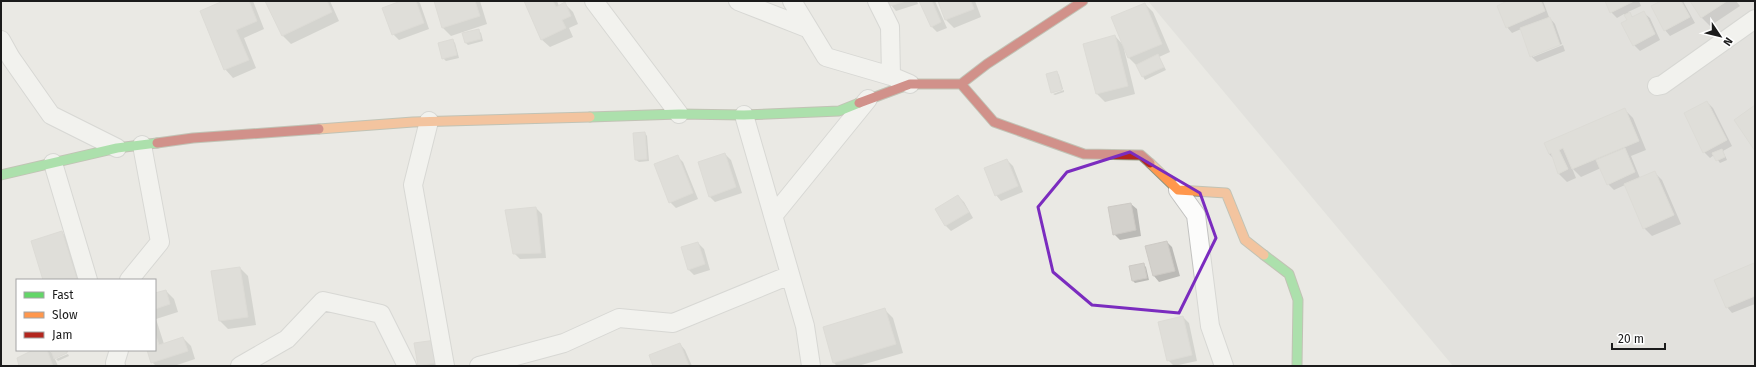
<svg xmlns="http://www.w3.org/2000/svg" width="1756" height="367" viewBox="0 0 1756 367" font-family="'Fira Sans',sans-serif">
<rect width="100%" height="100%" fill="#eae9e4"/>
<path fill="#d9d8d5" d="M1148,1H1755V366H1453Z"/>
<path fill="#0003" d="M226,1H253L264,29L244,38L256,68L233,78L225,69Z
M266,1H330L339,21L291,44L283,36Z
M404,1H418L420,3L429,29L399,40L393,34Z
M435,1H480L487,24L463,32L464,34L478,30L481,33L483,41L468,45L465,42L463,32L451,36L443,28Z
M525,1H557L559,6L565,4L573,12L578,24L569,28L573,37L550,47L541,39Z
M889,1H917L918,4L896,11L891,5Z
M921,1H935L947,28L937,32L932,27Z
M939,1H975L981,17L954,28L946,20Z
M1510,1H1543L1549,17L1555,24L1562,44L1533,55V57L1563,45L1565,51L1537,62L1531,56L1521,29L1512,33L1507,27Z
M1606,1H1639L1641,6L1628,12L1634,18L1644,13L1650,18L1660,40L1640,51L1634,45L1628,21L1624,14L1617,18L1611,12Z
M1664,1H1683L1695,23L1670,36L1665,30Z
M1691,1H1736L1740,6L1710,26L1702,18Z
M1145,4L1153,12L1170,52L1159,57L1166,70L1145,80L1137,66L1129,58L1125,48L1124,49L1135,94L1105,102L1097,94L1085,44L1115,36L1124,46Z
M453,41L455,43L459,58L446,61L443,58Z
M1057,72L1059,75L1063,89L1052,93Z
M1064,90V92L1055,95L1053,94Z
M1707,102L1713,108L1732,146L1723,151L1727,160L1720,163L1714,155L1710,158L1704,152Z
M1625,110L1633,118L1646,150L1631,156L1640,178L1654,172L1662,180L1681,224L1652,236L1644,228L1625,185L1614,190L1608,184L1601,168L1581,177L1572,168L1576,178L1567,182L1558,173L1553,158L1549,154L1545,144Z
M645,133L647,136L649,161L639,162L636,160Z
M725,154L731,160L742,193L715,202L709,196Z
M677,156L683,162L698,199L676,208L670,202Z
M1007,160L1013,166L1023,192L1001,201L996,195Z
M958,196L964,202L973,218L951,231L945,225Z
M1131,204L1137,209L1141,236L1120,240L1114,234Z
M536,208L542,214L546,258L520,259L514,253Z
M61,232L70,240L82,280H44L32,242Z
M1167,242L1172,247L1180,276L1159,282L1154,276Z
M698,243L704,249L710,270L694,275L688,269Z
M1143,264L1146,267L1149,280L1135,283L1133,281Z
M1754,264L1755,304L1732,313L1727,307Z
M240,268L248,276L256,325L228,329L220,321Z
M166,291L174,299L178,312L156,319L164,344L183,338L191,346L195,359L174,366H156L152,362L149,350H155V294Z
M885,310L893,318L903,353L858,366H837L834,363Z
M1183,317L1189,323L1197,361L1174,366L1168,360Z
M415,344L445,366H419Z
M680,344L685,350L692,366H654Z
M35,350H49L54,355L52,350H67L68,352L54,357L58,366H20Z
M68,354L69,356L58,361L56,359Z"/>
<path fill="#d3d1cc" stroke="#cdcac5" d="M223,1H249L257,21L236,30L249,60L224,70L200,11Z
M265,1H327L332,12L282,36Z
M401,1H416L424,23L392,35L382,8Z
M434,1H475L480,16L442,28Z
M524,1H553L556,7L565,2L571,16L562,20L566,28L541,40Z
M888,1H906L890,6Z
M919,1H932L941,22L931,27Z
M938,1H971L974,9L945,20Z
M1507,1H1541L1545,11L1506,28L1497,6Z
M1605,1H1634L1610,13Z
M1661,1H1681L1690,17L1664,31L1651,6Z
M1690,1H1727L1701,18Z
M1145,3L1162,44L1128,58L1111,17Z
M1644,11L1655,34L1633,46L1621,23L1627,20L1624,15L1630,12L1632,17Z
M1550,17L1560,45L1530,57L1520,28Z
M479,29L481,39L465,43L462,33Z
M1115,35L1128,86L1096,94L1083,44Z
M453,39L457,55L442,59L438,43Z
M1158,54L1164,67L1142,77L1136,65Z
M1057,71L1062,90L1051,93L1046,74Z
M1707,101L1727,140L1703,153L1684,113Z
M1755,105V151L1734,120Z
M1625,108L1639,141L1572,169L1563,148L1559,150L1568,169L1558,174L1551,153L1549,154L1544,143Z
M645,132L647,159L635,160L633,133Z
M1625,148L1635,172L1607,185L1596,160Z
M1722,149L1725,157L1716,161L1712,153Z
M725,153L736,187L709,197L698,162Z
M678,155L693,193L669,203L654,164Z
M1007,159L1018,186L995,196L984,168Z
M1655,171L1674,215L1643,229L1624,184Z
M958,195L969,212L945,226L935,209Z
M1131,203L1136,230L1113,235L1108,207Z
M536,207L541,253L513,254L505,210Z
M62,231L77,279L43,280L31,241Z
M1167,241L1175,271L1153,276L1145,246Z
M698,242L705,264L688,270L681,247Z
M1144,263L1147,278L1132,281L1129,266Z
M1754,263L1755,296L1726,308L1714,280Z
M240,267L248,317L219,321L211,271Z
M166,290L170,304L155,309V293Z
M885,308L896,344L833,363L823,327Z
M1183,316L1192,355L1167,361L1158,322Z
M155,333L159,345L183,337L188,351L151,363L147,350H155Z
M436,340L440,362L418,366L414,343Z
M680,343L689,366H653L649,355Z
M33,350H47L53,366H19L17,358Z
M51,350H66L67,353L54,359Z"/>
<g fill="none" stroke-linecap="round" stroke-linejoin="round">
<defs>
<path id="street" d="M594,1L679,114
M738,1L807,28
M792,1L826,57L891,76L910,84
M877,1L890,27L891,76
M1,40L11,58L51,115L117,148
M1657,86L1662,85L1755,19
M744,115L805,326L811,366
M429,121L413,185L445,366
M53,163L88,280
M1178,190L1196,215L1210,326L1224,366
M773,216L868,99
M129,280L160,242L142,145
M116,366L115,363L119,350
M240,366L287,339L323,301L381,314L407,366
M479,366L564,343L619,318L673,323L790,275"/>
<path id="fast" d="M590,117L679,114L744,115L839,111L859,103
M1,175L117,148L157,143
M1264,255L1289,274L1298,300L1297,366"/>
<path id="slow" d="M319,129L413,122L590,117
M1150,163L1178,190L1226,193L1245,240L1264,255"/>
<path id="jam" d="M961,84L994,122L1084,154L1141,155L1150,163
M859,103L910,84H961L987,64L1083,1
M157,143L193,138L319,129"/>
</defs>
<use href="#street" stroke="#c2c2c0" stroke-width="20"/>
<use href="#fast" stroke="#91947c" stroke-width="11"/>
<use href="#slow" stroke="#91947c" stroke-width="11"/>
<use href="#jam" stroke="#91947c" stroke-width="11"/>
<use href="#street" stroke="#fcfcfb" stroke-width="18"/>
<use href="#fast" stroke="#63d668" stroke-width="9"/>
<use href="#slow" stroke="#ff974d" stroke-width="9"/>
<use href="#jam" stroke="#b3261e" stroke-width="9"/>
</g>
<path d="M0 0H1756V367H0ZM1130,152L1200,193L1216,238L1179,313L1092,305L1053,272L1038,207L1067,172Z" fill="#eae9e4" fill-opacity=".55" fill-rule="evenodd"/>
<path fill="none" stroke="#7b2cbf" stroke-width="3" stroke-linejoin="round" d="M1130,152L1200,193L1216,238L1179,313L1092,305L1053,272L1038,207L1067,172Z"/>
<rect width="1756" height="367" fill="none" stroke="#1b1b1b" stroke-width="4"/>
<rect x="16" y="279" width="140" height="72" fill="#ffffff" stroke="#a4a4a4"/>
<rect x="24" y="292" width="20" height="6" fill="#63d668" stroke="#a4a4a4"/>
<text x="52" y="299" font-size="12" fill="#1b1b1b">Fast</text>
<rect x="24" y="312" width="20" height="6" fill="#ff974d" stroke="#a4a4a4"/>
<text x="52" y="319" font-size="12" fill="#1b1b1b">Slow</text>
<rect x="24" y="332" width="20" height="6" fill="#b3261e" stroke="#a4a4a4"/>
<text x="52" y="339" font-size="12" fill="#1b1b1b">Jam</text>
<g transform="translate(1720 36) rotate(125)" stroke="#ffffff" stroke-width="3" paint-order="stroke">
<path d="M0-3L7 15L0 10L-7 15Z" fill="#1b1b1b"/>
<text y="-6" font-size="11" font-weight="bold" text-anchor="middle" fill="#1b1b1b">N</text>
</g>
<path d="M1612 343v6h53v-6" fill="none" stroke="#1b1b1b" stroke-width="2"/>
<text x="1618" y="343" font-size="12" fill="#1b1b1b" stroke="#ffffff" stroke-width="3" paint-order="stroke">20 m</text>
</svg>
